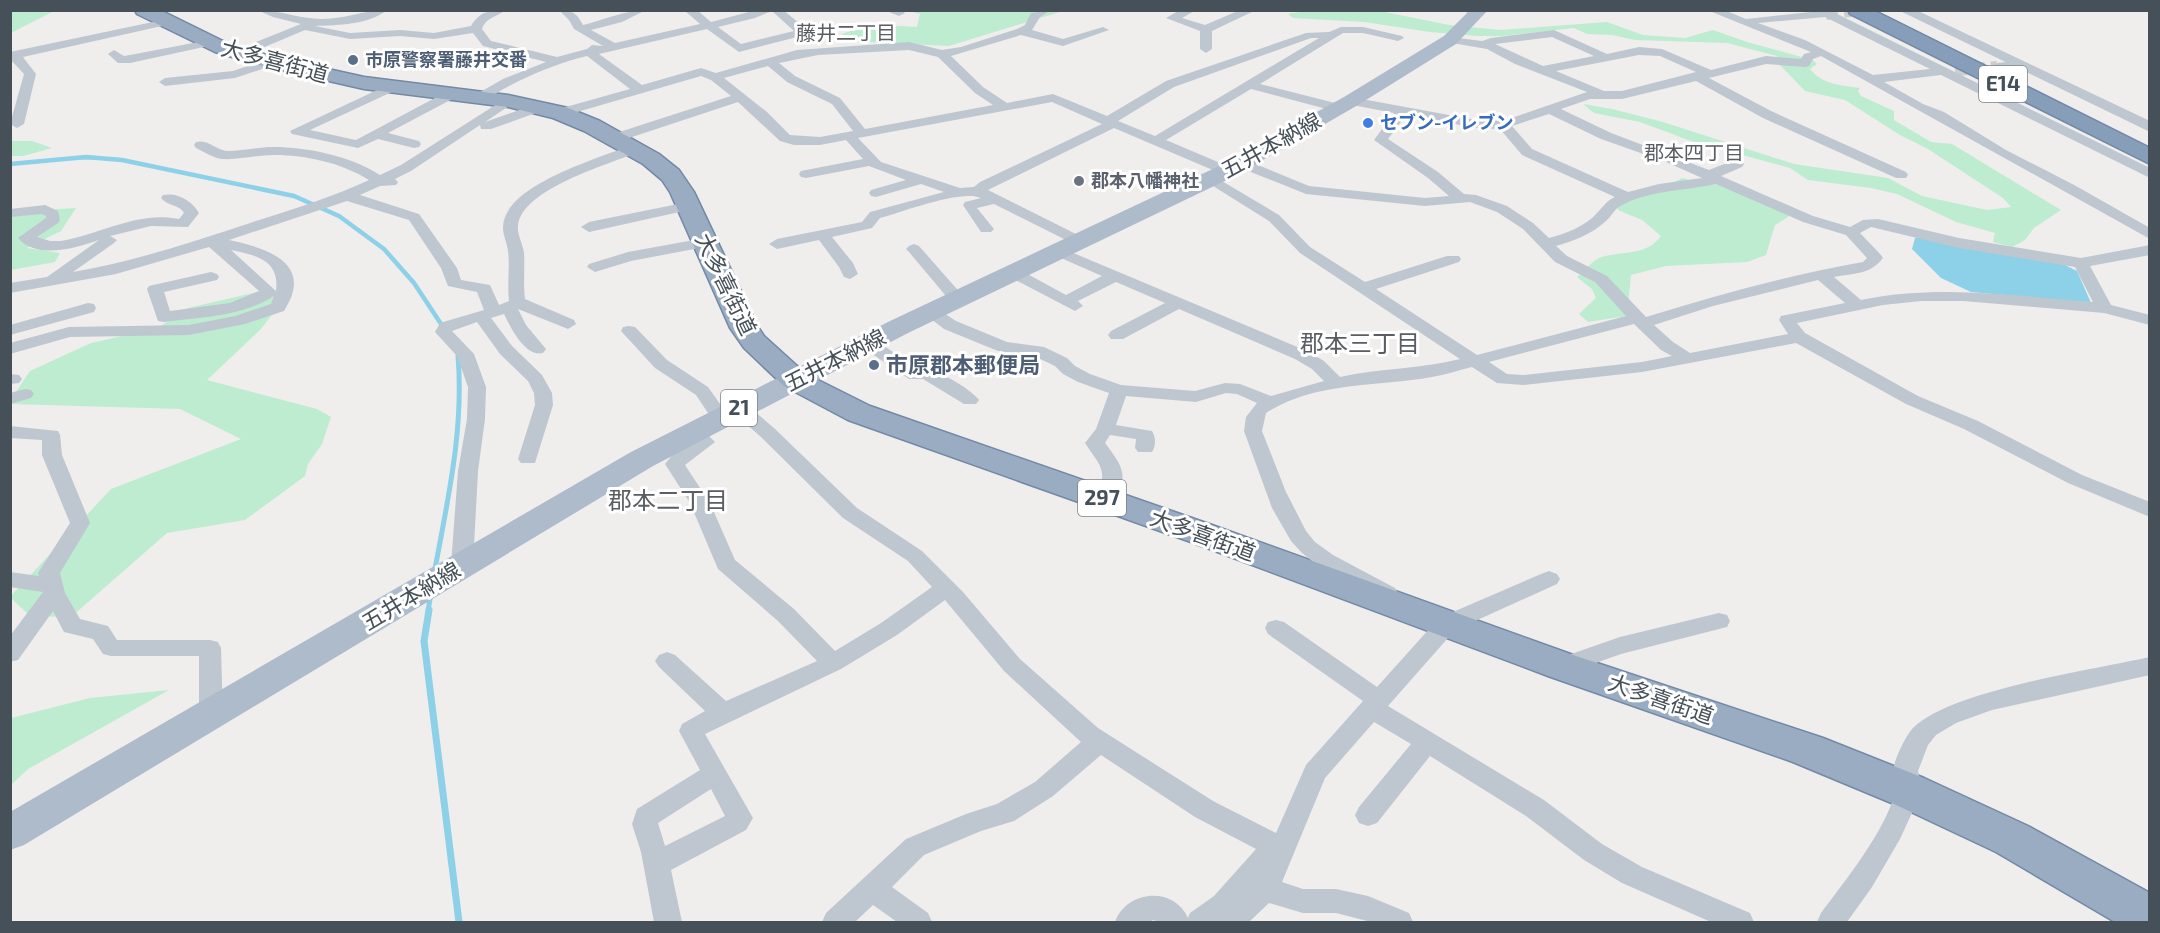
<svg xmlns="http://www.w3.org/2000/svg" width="2160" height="933" viewBox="0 0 2160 933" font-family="'Exo 2','Noto Sans JP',sans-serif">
<rect width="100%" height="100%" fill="#f0eded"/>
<path fill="#bdecd0" d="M11,10H54V11L11,33Z
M909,11H1063L949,46L845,41L840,35C866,23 890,25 917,27L920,14Z
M1304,11L1385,12L1449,25L1501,30L1607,22L1643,35L1685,38L1713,30L1747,42L1813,60L1817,64L1810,69C1823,85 1841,85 1860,88L1858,91L1861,96L1894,111V120L1931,142L1952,144L2061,210L2034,228L2025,240L2012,247L1993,242L1995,233L1956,222L1897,194L1871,188L1808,180L1790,168L1691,141L1640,122L1594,113L1583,104L1612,109L1663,122L1794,164L1888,178L1922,196L1987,210L2011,207L2003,198L1928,149L1900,135L1845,100L1805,91L1779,64L1777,56L1727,43L1635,40L1612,35L1587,34L1574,28L1502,36H1478L1430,32L1364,22L1293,18L1288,14Z
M11,141H32L52,148L23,156H11Z
M1682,178L1710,185L1718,184L1791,215L1775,225L1766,255L1747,262L1666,266L1631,275L1627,316L1588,322L1579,314L1596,298L1592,289L1577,277C1584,272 1592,261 1599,258C1621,250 1646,257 1661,236L1642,220L1618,210V204L1659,190Z
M76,208L61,231L27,248L60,253L55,262L11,270V212Z
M270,289L280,304L261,329L207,380L317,409L331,417L322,444L308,464L305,476L245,520L167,533L71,617L30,616L10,597L111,489L241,439L180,409L11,404V399L30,371L91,343L158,328L188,308Z
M169,690L28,769L11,785V718L90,698Z"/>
<path fill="#8cd1e7" d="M1923,236L2065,265L2077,271L2091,303L1971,292L1941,278L1912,249L1915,238Z"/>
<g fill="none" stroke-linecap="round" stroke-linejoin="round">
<path stroke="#8cd1e7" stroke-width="3" d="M76,158H97"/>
<path stroke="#8cd1e7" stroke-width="4.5" d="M10,164L86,157L122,160L294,196L339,216L384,249L414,283L443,327"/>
<path stroke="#8cd1e7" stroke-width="5" d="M435,569C448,498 464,429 458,356
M428,611L431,593"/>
<path stroke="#8cd1e7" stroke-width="7" d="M429,610L424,641L459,922"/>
<path stroke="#cececf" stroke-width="12" stroke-dasharray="12 6" stroke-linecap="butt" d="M1826,14L1860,10
M1955,70L1997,67"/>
<defs>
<path id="trunk" d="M135,10H160L229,44L274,57L364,77L508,95L568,108L600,121L659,154L679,170L694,192L758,327L764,336L806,374L870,406L1212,525L1576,656L1823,738L1924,778L2028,826L2150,893V922H2115L1996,852L1894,804L1793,762L1548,676L1188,541L848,420L784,386L744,348L730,328L670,192L662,180L643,164L584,131L553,118L508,107L364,89L263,66L215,52L137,14Z"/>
<path id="motorway" d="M1848,10H1873L2150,148V164L1850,14Z"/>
</defs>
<use href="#trunk" stroke="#7289a5" stroke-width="3"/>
<use href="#motorway" stroke="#7289a5" stroke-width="3"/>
<path fill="#bec7cf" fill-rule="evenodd" d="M257,10C279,10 300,19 322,19C345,19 365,10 387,10C368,25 338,25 315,26L350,33L400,30L434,33L471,26C480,11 490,10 506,10C497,17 486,17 482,29L491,41L557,57L587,49L592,45L603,46L574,29L569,20L559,10C572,10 577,13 583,25C604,20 625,10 646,10L622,22L591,30L615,43L700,24L684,10H697L711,22L756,10H783L815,36L809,39L801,36L739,52L707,29L599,54L642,85L701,68L716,73L797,50L909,42L942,50L961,47L1017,29L1025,25L1031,13L1051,10L1040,17L1032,30L1063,39L1103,27L1109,30L1063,46L1021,35L951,56L983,87L1007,103L1053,94L1107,116L1166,81L1306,33L1329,32L1341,27H1363L1402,36L1404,38L1398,41L1363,33H1343L1260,84L1343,105L1344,108L1343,111L1338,112L1251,89L1166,140L1232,168L1234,171L1232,174H1222L1114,128L988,190L1086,239L1089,242L1086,245H1076L994,204L977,208L994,229L991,232H981L963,205L965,202L981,198C962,189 902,212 880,218L872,228L832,237L853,263L858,274L850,279L844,277L839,267L819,240L777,249L769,244L777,239L862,222L870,212L944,192L921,184L876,197L871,196L869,193L871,190L906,180L869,166L806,178L801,177L799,174L801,171L863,159L846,140L820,145H794L780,141L738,102L620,141H610L608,138L610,135L731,96L711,80L701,76L560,117L554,113L555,110L630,89L587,56C558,63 526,76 500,91C492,96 484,103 475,101L473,98L475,95L503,79L546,62L483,46L473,33L434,39L400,36L350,39L305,30L241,57H233V51L301,24L273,17ZM772,11L794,31L741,44L718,27L755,18ZM1311,38H1319L1155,136L1118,121L1174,87ZM909,50L938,57L975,93L993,105L865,129L840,98L795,76L779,63L818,55ZM768,66L787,82L832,104L853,131L820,137L790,135L767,112L724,78ZM1052,102L1102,124L980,182L974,187L960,188L881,162L858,138Z
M884,10H902L905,13L899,16Z
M1180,10H1196L1182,18L1205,25L1240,10H1256L1212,31V49L1206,53L1200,49V31L1166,18Z
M1457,10H1482L1484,12L1478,15Z
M1707,10H1724L1746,19L1829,10L2150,168V178L1941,75L1884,82L1923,104L1944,112L2006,150L2076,186L2150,228V239L1821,56L1813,59L1809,66L1805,67L1766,64L1709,78L1771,111L1906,172L1908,175L1906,178H1896L1763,118L1696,81L1622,99H1590L1561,109L1611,133L1709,170L1732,161H1742L1744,164L1742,167L1721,176L1813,216L1850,227L1863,220L1878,219L1959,238L2081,258L2150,245V255L2090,266L2111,305L2150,315V325L2104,313L1963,301H1921L1883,305L1797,323L1805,333L1918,396L1978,421L2082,475L2150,502V517L2068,483L1964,429L1906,404L1796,343L1642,372L1523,385L1497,383L1472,367C1459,370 1445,375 1432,377C1376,387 1316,381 1266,413L1262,431L1286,492L1306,531L1315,542L1333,555L1395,588L1398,593L1395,598L1387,601L1318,566L1301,552L1291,541L1272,508L1244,431L1246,417L1257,403L1237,394L1226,393L1196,402L1126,396L1116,425L1152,431C1156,437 1156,446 1152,452H1138L1135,448L1136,439L1110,435L1105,443C1123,467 1130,476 1112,504L1105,506L1098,504L1095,499C1109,471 1101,467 1085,443L1096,429L1109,393L1078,382L1063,374L1055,366L1034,356L998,351L944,329L922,312L924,308H936L956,321L1007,342L1044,347L1067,358L1075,366L1090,374L1121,385L1195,391L1225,383L1240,384L1271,396L1324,381L1312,369L1295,359L1179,309L1123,339H1111L1108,335L1111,331L1165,303L1116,282L1078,301L1083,306L1075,311L1008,276L1006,273L1008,270H1020L1066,295L1102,276L1054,255L1051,252L1054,249L1059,247L1307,351L1324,361L1340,377C1380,368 1421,369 1460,359L1300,253L1269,221L1205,181L1203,178L1205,175L1210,174L1279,215L1310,247L1365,282L1447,256H1459L1461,259L1459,262L1376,289L1477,355L1626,316L1595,282L1555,262L1523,229L1497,212L1470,202L1425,206L1306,194L1236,166L1234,163L1236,160H1246L1309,186L1425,198L1449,196L1428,178L1374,140L1394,113L1347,104L1345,101L1347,98L1351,97L1476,120L1503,121L1587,92L1515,64L1487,49L1446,42V38L1450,37L1482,41L1491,38L1554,30L1607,54L1639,47L1662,49L1711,70L1766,56L1801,59L1804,54L1811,52ZM1825,17L1930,69L1873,75L1805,40L1758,23ZM1552,37L1594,56L1543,66L1495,44ZM1639,55L1660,56L1696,72L1622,91H1604L1556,71ZM1549,114L1601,139L1666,162L1702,178L1659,184L1628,192L1532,149L1512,126ZM1406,115L1476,128L1500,129L1522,155L1615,197C1606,201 1604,206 1597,213C1586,226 1565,234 1549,238L1533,223L1507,206L1476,195L1464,194L1438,172L1388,139ZM1716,184L1803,222L1846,235L1867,258L1863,262C1789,275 1717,295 1646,317L1607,276L1567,256L1556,246C1574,241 1592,234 1606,221C1612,216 1614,209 1622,205C1651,190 1684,191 1716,184ZM1871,227L1959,248L2075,267L2093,302C2015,296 1938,284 1861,300L1834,277C1854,273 1870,275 1883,258L1881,255L1860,233ZM1818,280L1845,303L1781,316L1779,320L1788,334L1690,353L1673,342L1654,325L1713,306ZM1634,324L1661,350L1672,356L1642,362L1523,375L1507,374L1489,362Z
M167,19L173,22L171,24L23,57L36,74L24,124L17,128L10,124L24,74L10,59V52Z
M209,40L213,41V45L130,63H118L108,54L114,50L124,56L130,55Z
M270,58L274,59V65L235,78L165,86L159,82L165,78L233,71Z
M2016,61L2020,62V68L1997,71L1991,67L1997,63Z
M392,83L398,87L396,90L310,130L356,140L448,91H456L458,94L456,97L388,133L419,141L421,144L419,147L414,148L378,139L358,148L292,134L290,131Z
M508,97L512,98L514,101L512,104L485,122L539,103L545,107L544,110L491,129H481L480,125L411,171L395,179L398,182L396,185L380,186L360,195L419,214L457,268L461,280L490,285L499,305L509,301C507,284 510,267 508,251C507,243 503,235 503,228C502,186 597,159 629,146H639L641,149L639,152C609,164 521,189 518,226C517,235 523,244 524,253C525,268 523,283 525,299L574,320L576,324L568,329L518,309L526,325L546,349L543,353C525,357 511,328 504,314L491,318L512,346L542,375L552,393L553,405L535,463H521L518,459L535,405L534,393L528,381L500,354L477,322L452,331L474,354L486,387L485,419L478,471L473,565L470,570L462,572L454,570L451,565L458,471L467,419L468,387L457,356L435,332L440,323L484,310L477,292L448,286L441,268L409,220L347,201L229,240C267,248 315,263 284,311L245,324L189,335L70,337L10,354V343L69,327L189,325L235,316L271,304L274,296C241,317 202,317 164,322L158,321L147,289L149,286L211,272L217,274L219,277L217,280L164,292L170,311L230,303L259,291L209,247L116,274L10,293V283L47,277L99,240C76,248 37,260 18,238L46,218V216L42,214L10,217V209L45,205L58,211L60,220L58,223L37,237L50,241H61C102,234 137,211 179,219L184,213C179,204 167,206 161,198L163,195C178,192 192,201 199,213L188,227L151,226L110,236L117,240L114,243L73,272C136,261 196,241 256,221C294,209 332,197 369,180C342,163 306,155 274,155C257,155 239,160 222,159C214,158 204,152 196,148L194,145L196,142C208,139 216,150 227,151C242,151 258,147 273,147C308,147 350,156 380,175L401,165ZM231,250C256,255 280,260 276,291Z
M688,202L693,203L695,206L693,209L589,232L581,227L589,222Z
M705,238L710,240L713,243L710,246L631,261L595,272L587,267L589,264L628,252Z
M914,244L919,246L963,296L965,299L963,302H951L909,252L906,249L909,246Z
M88,303L94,304L96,308L94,312L10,335V325Z
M629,326L635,327L667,360L708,387L730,418L728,422H714L696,395L655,368L621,331L623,327Z
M868,338L874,339L918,369C933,366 970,388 979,400L976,404H964L923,379H909L862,347L859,343L862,339Z
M10,374L19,375L22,379L19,383L10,384Z
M25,389L31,390L34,394L31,398L10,404V393Z
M739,402L746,404L775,429L857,508L922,551L963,592L1020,659L1098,728L1213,801L1276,833L1306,765L1363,701L1268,634L1265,628L1268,622L1276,620L1284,622L1377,687L1439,618L1541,574L1549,571L1557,574L1560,579L1557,584L1455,630L1388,706L1544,800L1602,844L1642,867L1750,913L1754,922H1711L1622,883L1584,860L1526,816L1430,756L1377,823L1368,826L1359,823L1355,815L1359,807L1411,744L1374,722L1325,778L1282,882L1303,889H1336L1368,896L1409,913L1413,922H1371L1336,913H1303L1269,903L1249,922H1158L1153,920L1150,922H1115C1126,891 1173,885 1188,918L1190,913L1214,896L1256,849L1195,817L1101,755L1053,796L1014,821L981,831L924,855L892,887L928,913L932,922H897L873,905L855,922H822L826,913L906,839L966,814L997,804L1035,782L1081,742L1004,671L945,600L897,635L841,669L705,734L753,818L746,830L671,870L682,922H654L641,852L632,824L637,809L700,770L679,731L682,724L705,711L659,667L655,661L659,655L667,652L675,655L726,701L817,661L778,621L718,569L690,503L665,464L674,453L693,441L685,432L687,428H701L715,442L685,465L710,503L735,560L794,609L835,651L881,623L932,587L908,561L843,518L761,437L732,412L730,408L732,404ZM711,789L725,816L665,846L658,823Z
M10,426L58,431L60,435L62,455L90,523L60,573L65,593L80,619L108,626L117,640H210L218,642L221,648L223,717L220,724L211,726L202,724L199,717V656H111L103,654L93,639L64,632L53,611L18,660L10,662V636L43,592L10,587V572L39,576L38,573L70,523L42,455V440L10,438Z
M1719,613L1727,615L1730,621L1727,627L1621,654L1562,675L1554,672L1550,666L1554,660L1620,637Z
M2150,657V675L1992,710L1956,723L1936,735L1928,745L1918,771L1922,791L1900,839L1872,887L1847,922H1817L1821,913C1845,881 1885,831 1895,793C1897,786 1892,778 1893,771C1894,760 1903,742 1909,733C1937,692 2097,669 2150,657Z"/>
<path fill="#bec7cf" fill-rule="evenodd" d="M1898,10H1916L2150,121V132Z"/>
<path fill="#aebbcb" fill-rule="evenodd" d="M1470,10H1488L1456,44L1358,105L1235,176L908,333L653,466L24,845L10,850V812L631,452L890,321L1219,166L1344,97L1444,36Z"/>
<use href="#trunk" fill="#9aacc2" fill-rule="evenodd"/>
<use href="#motorway" fill="#879eba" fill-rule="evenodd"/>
</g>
<g fill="#5c6f8a" stroke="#fff" stroke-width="2">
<circle cx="353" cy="60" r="6"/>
<circle cx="874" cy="365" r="6"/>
</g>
<circle fill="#3f7fe0" stroke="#fff" stroke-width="2" cx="1368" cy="123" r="6"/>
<circle fill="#6b7280" stroke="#fff" stroke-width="2" cx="1079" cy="181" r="6"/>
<g text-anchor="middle" stroke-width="6" stroke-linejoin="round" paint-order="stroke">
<g font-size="18" font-weight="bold" fill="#4e5e75" stroke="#fff" text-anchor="start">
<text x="365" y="66">市原警察署藤井交番</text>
</g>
<g font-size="18" font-weight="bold" fill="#366cbe" stroke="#fff" text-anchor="start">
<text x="1380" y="129">セブン-イレブン</text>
</g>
<g font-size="18" font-weight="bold" fill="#5b616d" stroke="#fff" text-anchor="start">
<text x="1091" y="187">郡本八幡神社</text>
</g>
<g font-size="20" fill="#5a5d61" stroke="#fff">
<text x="846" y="40">藤井二丁目</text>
<text x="1694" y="160">郡本四丁目</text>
</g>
<g fill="#fff" stroke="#7e848b" stroke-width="1.5">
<rect x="1979" y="66" width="48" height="36" rx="4.5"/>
<rect x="721" y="390" width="36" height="36" rx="4.5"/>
<rect x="1078" y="480" width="48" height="36" rx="4.5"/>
</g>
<g font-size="21" font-weight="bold" fill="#465059">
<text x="2003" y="91">E14</text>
<text x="739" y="415">21</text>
<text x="1102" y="505">297</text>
</g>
<g font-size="22" fill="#465059" stroke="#fff">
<text transform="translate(275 61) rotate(15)" y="8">大多喜街道</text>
<text transform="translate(1271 145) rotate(-29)" y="8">五井本納線</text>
<text transform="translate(726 284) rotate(64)" y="8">大多喜街道</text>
<text transform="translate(835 360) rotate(-27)" y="8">五井本納線</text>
<text transform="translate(1203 535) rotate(20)" y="8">大多喜街道</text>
<text transform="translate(411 596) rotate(-31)" y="8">五井本納線</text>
<text transform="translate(1661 699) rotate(19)" y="8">大多喜街道</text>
</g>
<g font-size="22" font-weight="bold" fill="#4e5e75" stroke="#fff" text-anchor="start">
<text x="886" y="373">市原郡本郵便局</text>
</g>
<g font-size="24" fill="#5a5d61" stroke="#fff">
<text x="1360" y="352">郡本三丁目</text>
<text x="668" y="509">郡本二丁目</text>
</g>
</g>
<rect width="2160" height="933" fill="none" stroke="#465059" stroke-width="24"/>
</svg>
